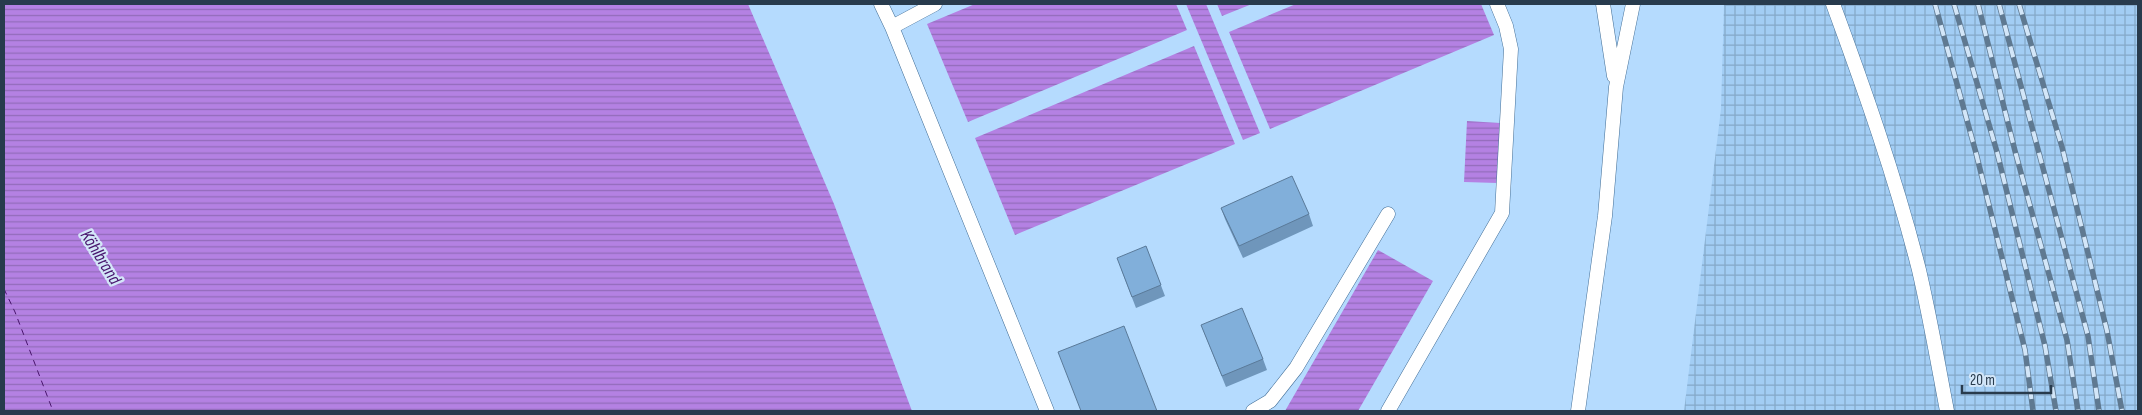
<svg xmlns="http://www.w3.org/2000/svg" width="2142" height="415" viewBox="0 0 2142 415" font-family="'Sofia Sans Condensed',sans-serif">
<defs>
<pattern id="industrial-grid" width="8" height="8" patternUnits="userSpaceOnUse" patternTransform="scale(1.25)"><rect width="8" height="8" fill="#a2cdf4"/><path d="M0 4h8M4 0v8" fill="none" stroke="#84a8c8"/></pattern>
<pattern id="water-rules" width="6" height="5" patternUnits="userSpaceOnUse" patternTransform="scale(1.25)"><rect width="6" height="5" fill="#b481e3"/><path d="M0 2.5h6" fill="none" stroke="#926bba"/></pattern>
</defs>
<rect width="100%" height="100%" fill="#b5dbfe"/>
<path fill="url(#industrial-grid)" d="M1724,4H2138V411H1684L1721,109Z"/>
<path fill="url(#water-rules)" d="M4,4H748L834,204L912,411H4Z
M975,4H1176L1187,30L968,122L927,24Z
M1186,4H1206L1260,133L1243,140Z
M1217,4H1252L1222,16Z
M1296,4H1481L1494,35L1270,129L1229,32Z
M1194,46L1235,144L1015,235L975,138Z
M1467,121L1500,123L1497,183L1464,182Z
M1378,250L1433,281L1358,411H1285Z"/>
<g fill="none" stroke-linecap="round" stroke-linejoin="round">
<path stroke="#48146c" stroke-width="1" stroke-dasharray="6 5" stroke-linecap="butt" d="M4,289L15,312L53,411"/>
<defs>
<path id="lane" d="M881,4L892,27L1047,411
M1603,4L1614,76
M1833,4C1865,91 1896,179 1919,270C1930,317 1938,364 1947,411
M892,27L935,4
M1253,411L1270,401L1296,368L1388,214
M1388,411L1502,213L1511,49L1506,26L1497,4
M1578,411L1605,216L1616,87L1633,4"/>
</defs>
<use href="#lane" stroke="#436f97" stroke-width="15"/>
<use href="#lane" stroke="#fff" stroke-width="14"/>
<defs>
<path id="rail" d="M1935,4L1976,153L2025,350L2033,411
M1954,4L1997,152L2045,346L2056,411
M1978,4L2015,151L2067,340L2078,411
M1999,4L2088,336L2099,411
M2019,4L2062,147L2107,331L2122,411"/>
</defs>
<use href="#rail" stroke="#5f7991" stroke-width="5.5"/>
<use href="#rail" stroke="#d3e6f8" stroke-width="4" stroke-dasharray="11" stroke-linecap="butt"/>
</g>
<path fill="#6f96bb" d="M1221,208L1309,214L1313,226L1243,258L1225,219Z
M1146,246L1165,296L1136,308L1121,269Z
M1201,325L1263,359L1267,370L1226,387Z"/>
<path fill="#81afda" stroke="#5a7a99" d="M1292,176L1309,214L1239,246L1221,208Z
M1146,246L1161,285L1132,297L1117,258Z
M1242,308L1263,359L1222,376L1201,325Z
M1124,326L1157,411H1081L1058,352Z"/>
<g text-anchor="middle" stroke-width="4.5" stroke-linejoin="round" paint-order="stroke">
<g font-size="18" font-style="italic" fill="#48146c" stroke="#d3e6f8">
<text transform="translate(101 257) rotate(58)" y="6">Köhlbrand</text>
</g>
</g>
<rect width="2142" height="415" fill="none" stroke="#283b4d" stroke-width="10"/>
<path d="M1962 385v8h89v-8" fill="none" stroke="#283b4d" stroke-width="2.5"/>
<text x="1970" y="385" font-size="15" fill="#283b4d" stroke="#d3e6f8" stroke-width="4" paint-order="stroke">20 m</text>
</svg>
